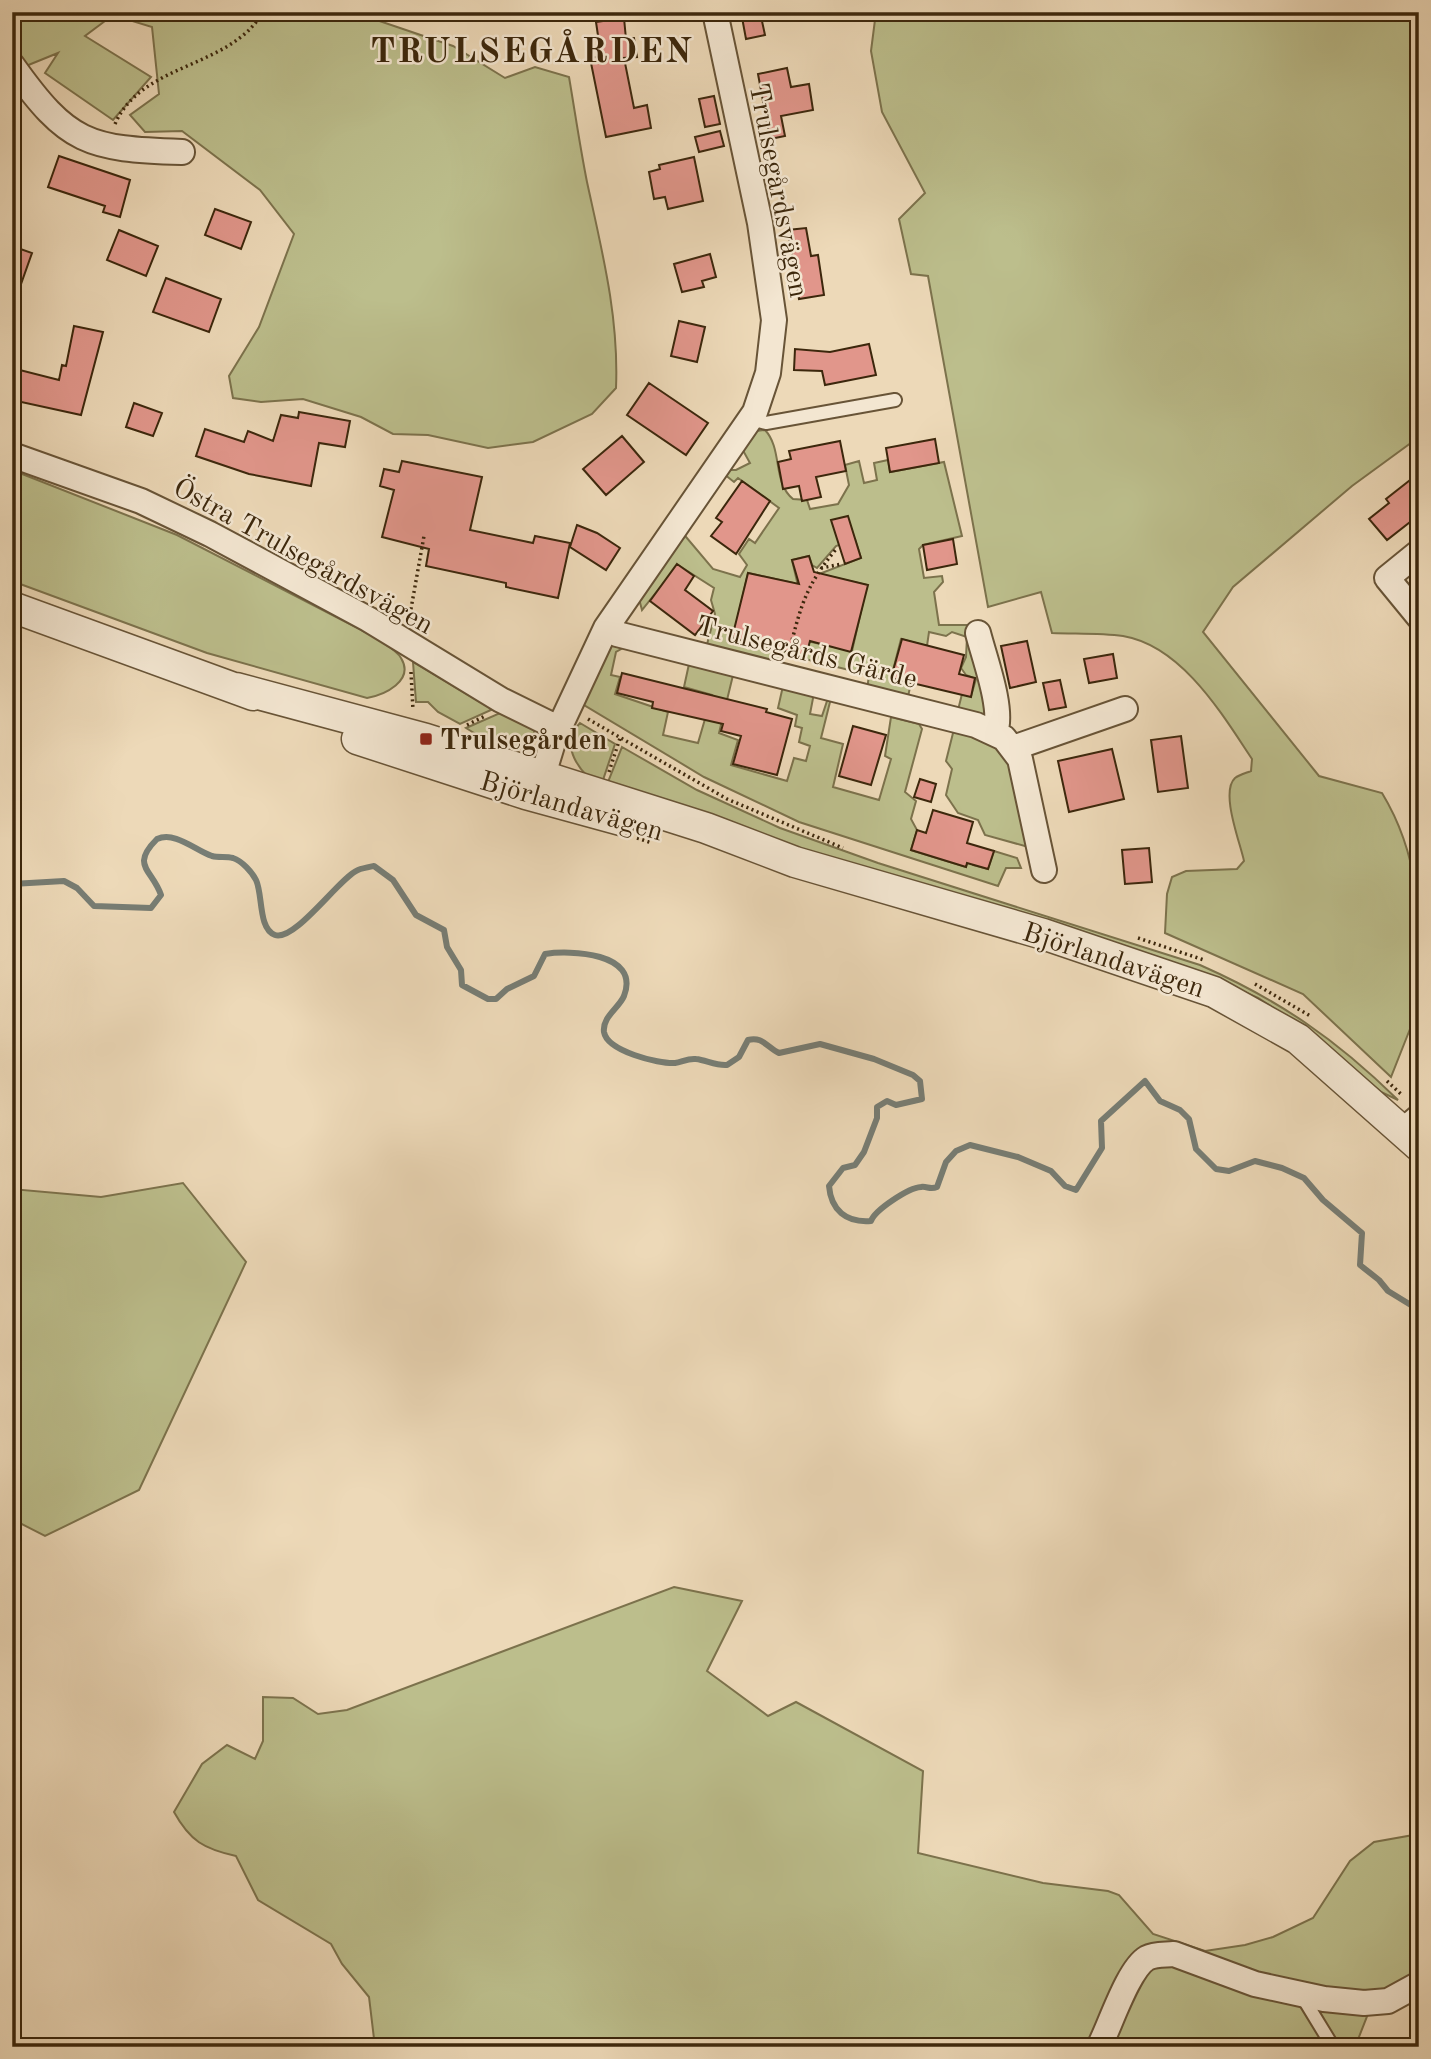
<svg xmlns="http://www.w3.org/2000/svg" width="1431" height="2059" viewBox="0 0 1431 2059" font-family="'Old Standard TT',serif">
<rect width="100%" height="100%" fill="#edd9b8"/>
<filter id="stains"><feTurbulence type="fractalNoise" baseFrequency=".00286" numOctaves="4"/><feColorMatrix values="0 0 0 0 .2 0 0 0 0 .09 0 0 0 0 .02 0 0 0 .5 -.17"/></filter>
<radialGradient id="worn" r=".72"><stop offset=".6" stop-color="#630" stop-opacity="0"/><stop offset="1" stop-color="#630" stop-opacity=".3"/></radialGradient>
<path fill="#bcbe8c" stroke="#7c724c" stroke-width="2" d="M12,12H353L453,46L505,78L535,67L569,77C575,112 580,147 587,182C602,251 619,317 616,388L592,414L533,442L488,448L428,435L393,434L361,417L303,399L261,402L233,398L229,376L259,327L294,234L260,190L182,131L145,132L130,115L159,94L152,27L113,15L85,36L151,77L113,120L45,73L58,53L26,66L12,49Z
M876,12H1419V437L1352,486L1233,587L1203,632L1319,776L1382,793C1427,867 1419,939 1419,1022L1410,1029L1391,1077L1303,994L1165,933L1167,894L1172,877L1186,871L1237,869L1244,861C1240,842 1220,792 1235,778C1239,775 1246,773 1251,771L1252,759C1222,714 1182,646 1123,636C1100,633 1075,634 1052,633L1041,592L988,607L928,276L911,274L899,219L925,193L882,112L871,51Z
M765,430C783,449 772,482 793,499L807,500L810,509L838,504L849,485L845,465L859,461L864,483L877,480L874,463L888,460L890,472L944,462L962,536L923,545L919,549L924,578L942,576L943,582L934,592L939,625H969L989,702L986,717L957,714L962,694L971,696L976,679L966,675L961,668L966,657L967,637L952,632L946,636L929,632L927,646L901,639L891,678L911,683L907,701L867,690L869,675L805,659L807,641L852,651L867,585L819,574L861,558L855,539L836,546L817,568L812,565L809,556L792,560L799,590L793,583L748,573L733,638L790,633L781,663L705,652L715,614L711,600L714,588L678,565L642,610L638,595L681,531L713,569L740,577L747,565L739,554L749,539L755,543L779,508L738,478L734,482L724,474L726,470H736L750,463L740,445L756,431Z
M12,470L177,535L375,637C382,643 397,650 401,658C415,681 384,695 367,698L207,653L12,581Z
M613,644L623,648L616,652L611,675L620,677L615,694L668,712L663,735L698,743L712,695L684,687L689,664L734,671L719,733L738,740L731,765L787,781L794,758L806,761L810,746L799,742L802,728L795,726L797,715L778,708L783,686L814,693L810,714L822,716L828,698H831L821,738L843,744L833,787L879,800L891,759L885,756L891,717L919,724L922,729L905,792L916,801L911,819L917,830L911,850L966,867L973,845V865L988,869L994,851L1017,858L1021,868H1006L998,886L799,822L704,777L584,705L602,658Z
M413,662L490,708L491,710L460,724L438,712L428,702H416Z
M500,713L534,729L535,740C519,761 483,739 466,728Z
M580,723L615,744L601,786C580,774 558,745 580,723Z
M954,729L1008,751L1032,848L985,835L978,820L958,813L946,795L952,769L946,761Z
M622,747L697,790L780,828L878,863L1200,965C1279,1000 1336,1039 1398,1100L1381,1092L1302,1026L1258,998L1187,967L779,843L606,787Z
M183,1183L246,1262L139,1490L45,1536L12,1519V1189L101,1197Z
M674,1587L742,1601L707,1671L768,1716L796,1702L923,1771L918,1853L1043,1883L1108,1891L1119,1895L1153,1934L1205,1951L1245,1945L1273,1937L1313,1918L1350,1861L1374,1842L1419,1834V1977L1368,2014L1355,2047H375L369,1997L342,1964L331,1944L258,1900L236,1856C204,1849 190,1841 174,1812L202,1764L227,1745L255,1759L263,1741V1697L293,1698L318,1714L347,1710Z"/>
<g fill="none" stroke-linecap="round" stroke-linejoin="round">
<path stroke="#777d74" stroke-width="6" d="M12,884L64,881L77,888L94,906L151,908L161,895C152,869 130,866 157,839C175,831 195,850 212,856C219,858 226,856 233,858C242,861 252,872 256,880C263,894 258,929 275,935C295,942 340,877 358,870C363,868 369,867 374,866L393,880L416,915L444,930L447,947L461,970L462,985L488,999H496L507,989L534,976L545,954C569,950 641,952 624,996C619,1008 602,1017 604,1032C607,1051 658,1064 675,1063C682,1062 688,1058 696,1059C706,1060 716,1066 727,1065L739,1057L748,1040C762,1036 767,1047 779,1053L820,1044L874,1059L913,1075L920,1081L922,1099L896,1105L887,1101L877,1107V1118L864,1152L855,1165L843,1168L829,1186C831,1210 846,1223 871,1221C875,1210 908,1188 921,1187C927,1186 930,1190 937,1187L946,1162L956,1151L970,1145L1018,1157L1051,1171L1065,1186L1076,1190L1102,1148L1101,1121L1145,1081L1160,1101L1180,1110L1189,1119L1196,1149L1216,1169L1229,1171L1255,1161L1282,1168L1304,1178L1323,1200L1362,1233L1360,1265L1379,1280L1388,1291L1419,1310
M1419,1355L1412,1367L1419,1386"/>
</g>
<path fill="#e1968b" stroke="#3c270c" stroke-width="2" d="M741,12H760L765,35L746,39Z
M624,18L626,39L634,38L637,57L624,58L634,108L647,105L651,128L606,137L590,58L601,56L596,22Z
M787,68L791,87L809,84L813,110L781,116L785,136L770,139L758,74Z
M714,96L720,124L705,127L699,99Z
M720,131L724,146L699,152L695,137Z
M59,156L130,180L120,217L103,212L105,206L48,187Z
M694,157L703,201L668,209L665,197L654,199L649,172L660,169L659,165Z
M215,209L251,222L241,249L205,235Z
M806,228L811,256L818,255L824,295L799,299L788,230Z
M119,230L158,246L146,276L107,260Z
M12,246L32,253L15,301H12Z
M710,254L716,277L702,281L704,287L682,292L674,264Z
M166,278L221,299L209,332L153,312Z
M679,321L705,327L697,362L671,356Z
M74,326L103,332L81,415L12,400V368L59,380L62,365L66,366Z
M869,344L876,375L825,385L822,371L794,370L795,349L830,352Z
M649,383L708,423L686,455L627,415Z
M134,403L162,413L153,436L126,427Z
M299,412L350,421L345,447L319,443L311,486L249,474L196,456L205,429L244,442L248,431L273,441L281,415L298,418Z
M622,436L644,462L606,495L583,469Z
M935,439L939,463L890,472L886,448Z
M840,441L846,471L816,477L821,497L802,501L799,486L783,489L778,462L791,459L789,451Z
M402,461L482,477L470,530L533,543L535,536L570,543L558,598L506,587V583L426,566L429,549L382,537L394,490L380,486L384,469L399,472Z
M1419,473V515L1387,540L1369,519L1389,503L1386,499Z
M742,481L770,501L736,554L711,536L722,522L716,518Z
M848,516L861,558L845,564L831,520Z
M577,525L597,533L620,548L606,570L570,547Z
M953,539L957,564L927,570L923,545Z
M809,556L814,572L868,585L851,652L810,641L806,656L732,638L748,573L799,584L792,560Z
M677,564L694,576L685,590L713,611L695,635L650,601Z
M902,639L964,655L959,674L975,678L971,697L891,678Z
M1027,641L1036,682L1010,688L1001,646Z
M1113,654L1117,678L1089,683L1084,659Z
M622,673L767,709L766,712L792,719L777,775L733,764L741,736L721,731L723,724L652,708L653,702L617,693Z
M1060,680L1066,707L1049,710L1043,683Z
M853,726L886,735L871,785L839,776Z
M1181,736L1188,788L1158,792L1151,740Z
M1112,749L1124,799L1069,812L1058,761Z
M920,779L936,784L931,802L914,797Z
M933,810L973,822L967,843L994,851L988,869L967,863L966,867L911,850L917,830L926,833Z
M1149,848L1152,882L1125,884L1122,850Z"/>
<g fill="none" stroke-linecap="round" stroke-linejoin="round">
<defs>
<path id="service" d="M751,419L766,423L895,400
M1398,1127L1419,1109
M1305,1996V2001L1333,2047"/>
<path id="minor" d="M12,65C68,144 88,149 182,152
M12,455L141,501L210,534L368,619L501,700L558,728
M1419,552L1387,578L1419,617
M606,628L617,634L976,725L1004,738L1020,759L1044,870
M978,633C984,657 1004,710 995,732
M1013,748L1125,709
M543,775L554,739L606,628L755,412L768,373L774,320L760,223L715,12
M1099,2047C1110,2026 1128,1969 1147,1958C1155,1954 1165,1955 1174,1954L1255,1984L1324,1999L1364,2003L1388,2001L1419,1984"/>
<path id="tertiary" d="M12,607L253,695
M236,688L426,739L706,828L795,862L1043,934L1214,992L1298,1039L1419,1146
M357,739L526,794L621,820"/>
</defs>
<use href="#service" stroke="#685437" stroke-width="16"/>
<use href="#minor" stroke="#685437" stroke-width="28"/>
<use href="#tertiary" stroke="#685437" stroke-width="33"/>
<path stroke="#3c270c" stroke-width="3.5" stroke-dasharray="2 3.5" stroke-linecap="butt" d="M115,124C142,62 230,69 263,12
M821,568L842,564
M409,620L424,536
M788,656C801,606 804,588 837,548
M411,672L413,710
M588,719L727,799L843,848
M467,725L485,716
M609,772L620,738
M637,838L652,843
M1138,938L1204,960
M1255,984L1312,1017
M1387,1081L1402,1095"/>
<use href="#service" stroke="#f3e6d1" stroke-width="12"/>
<use href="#minor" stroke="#f3e6d1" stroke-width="24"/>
<use href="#tertiary" stroke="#f3e6d1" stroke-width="30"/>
</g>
<rect fill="#8f2418" stroke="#f3e6d1" stroke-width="2.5" x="419" y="732" width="14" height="14" rx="3.5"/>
<g text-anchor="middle" stroke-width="5" stroke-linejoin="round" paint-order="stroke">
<g font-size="28" fill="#3c270c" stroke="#f3e6d1">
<text transform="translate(780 190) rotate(79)" y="10">Trulsegårdsvägen</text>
<text transform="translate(304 555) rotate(29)" y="10">Östra Trulsegårdsvägen</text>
<text transform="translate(807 651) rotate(14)" y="10">Trulsegårds Gärde</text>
<text transform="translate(572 805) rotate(16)" y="10">Björlandavägen</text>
<text transform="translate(1114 959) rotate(18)" y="10">Björlandavägen</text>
</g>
<g font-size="28" font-weight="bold" fill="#3c270c" stroke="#f3e6d1" text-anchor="start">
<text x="440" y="749">Trulsegården</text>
</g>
<g font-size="35" font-weight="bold" letter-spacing="2" fill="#3c270c" stroke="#f3e6d1">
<text x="532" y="62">TRULSEGÅRDEN</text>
</g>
</g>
<rect width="1431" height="2059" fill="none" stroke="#edd9b8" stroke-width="42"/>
<rect x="14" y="14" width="1403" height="2031" fill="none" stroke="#3c270c" stroke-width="3.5"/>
<rect x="21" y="21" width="1389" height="2017" fill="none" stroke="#3c270c" stroke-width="2"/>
<rect width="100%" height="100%" filter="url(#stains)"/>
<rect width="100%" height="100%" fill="url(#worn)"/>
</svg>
